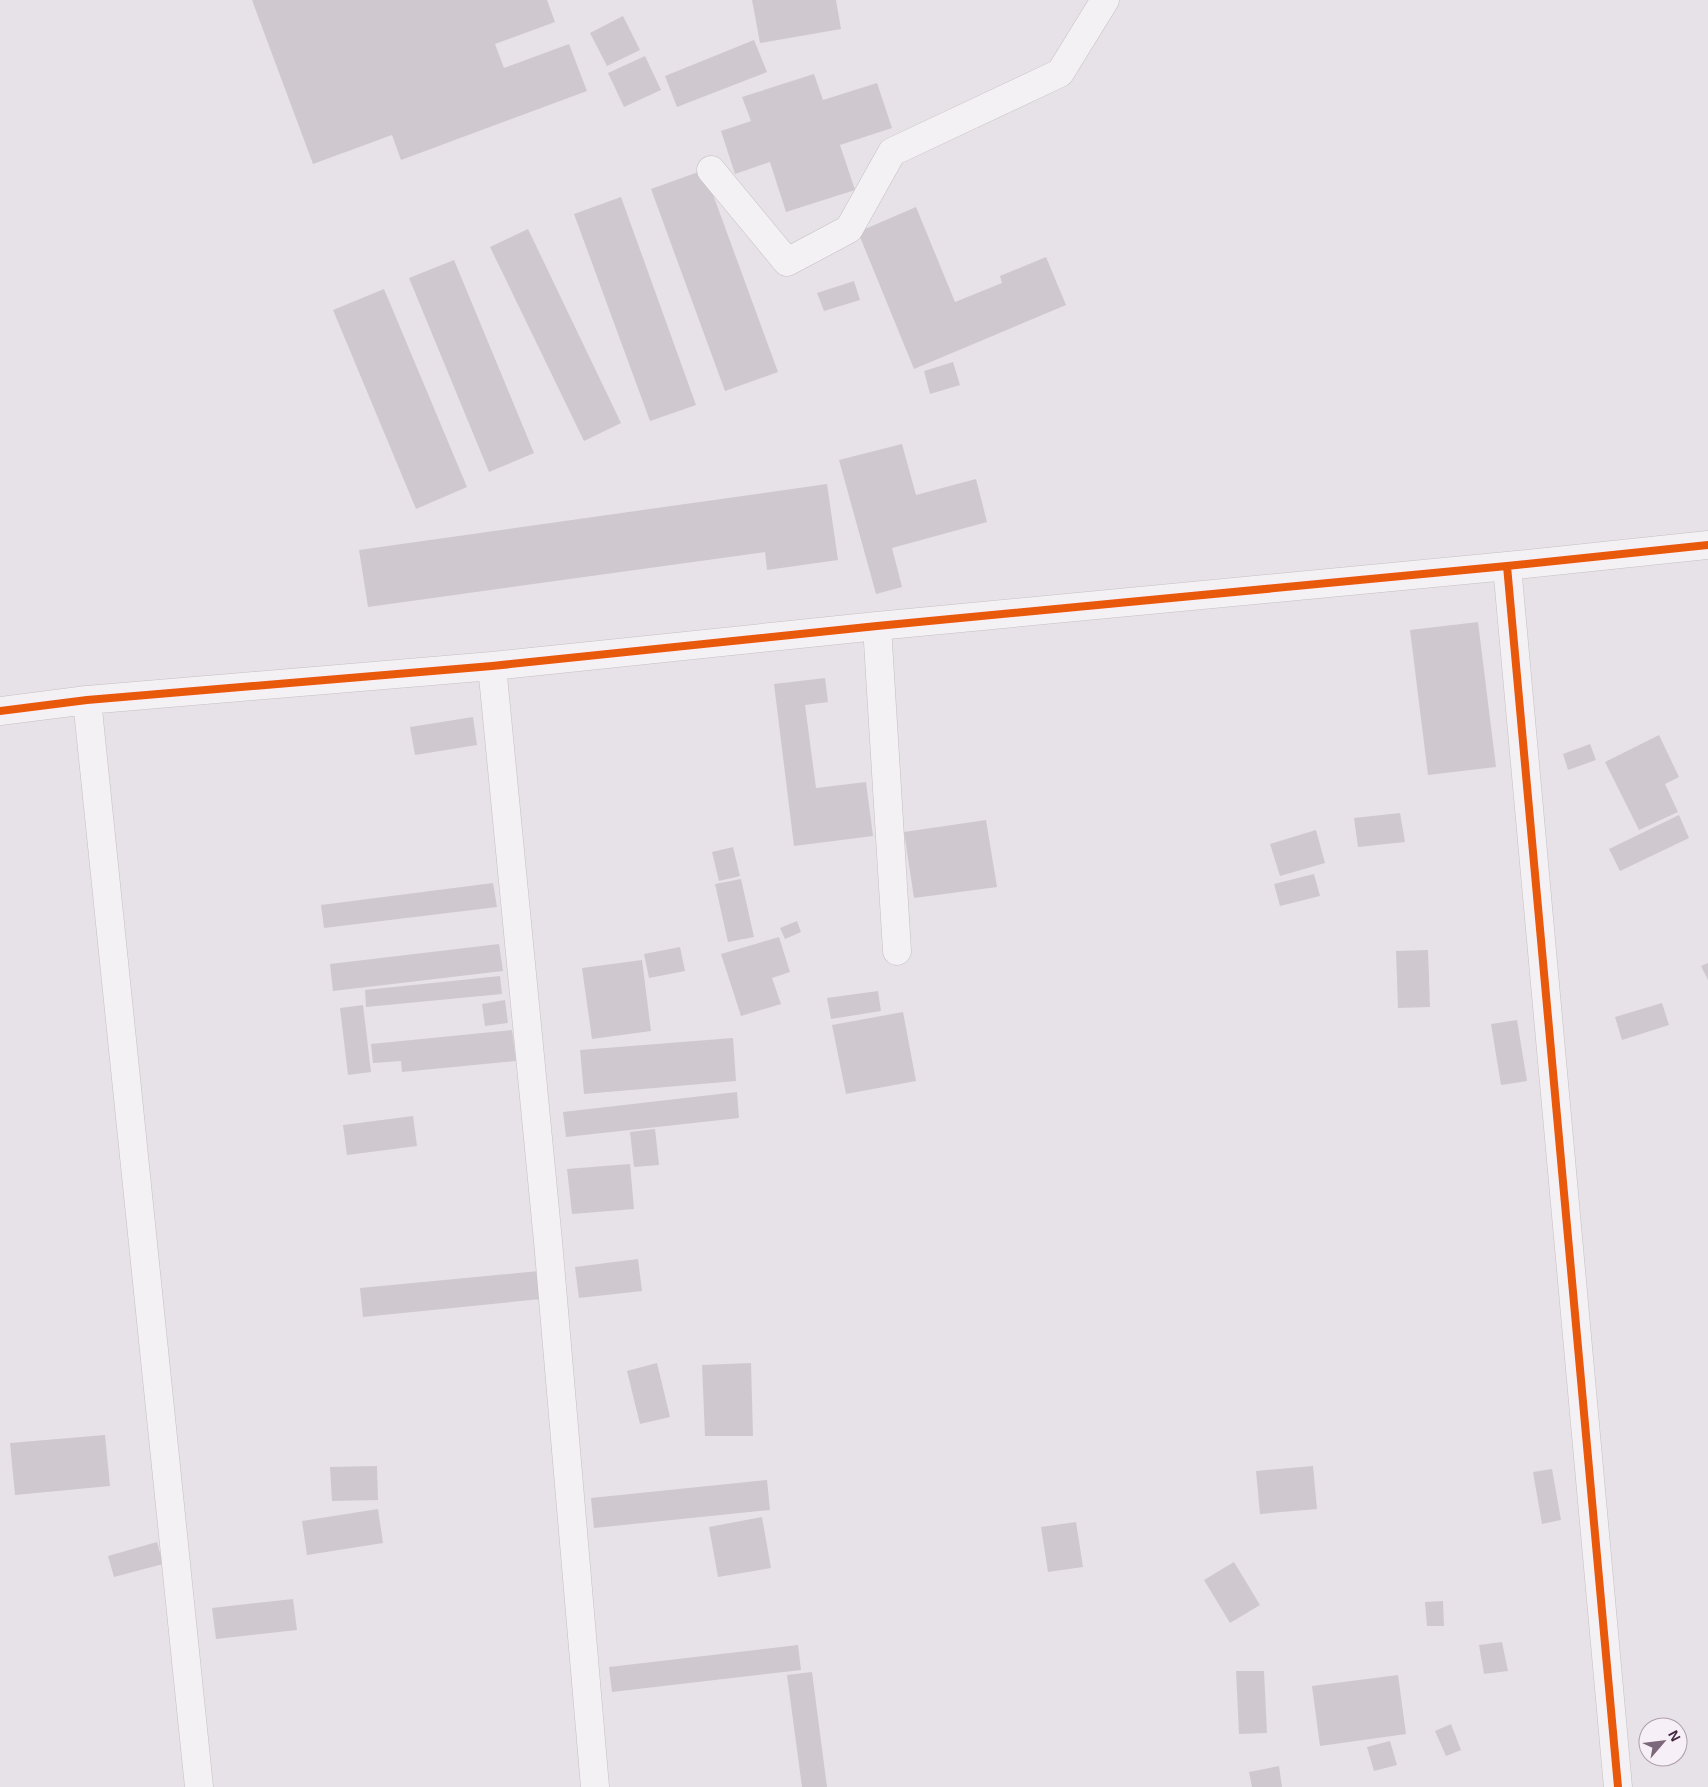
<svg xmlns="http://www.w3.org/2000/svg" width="1708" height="1787" viewBox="0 0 1708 1787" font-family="Arial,sans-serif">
<rect width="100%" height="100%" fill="#e7e2e7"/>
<path fill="#cfc9cf" d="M252,0H547L555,22L495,44L504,68L569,44L587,91L401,160L392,135L313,164Z
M752,0H836L841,29L760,43Z
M623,16L640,50L607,66L590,33Z
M754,40L767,72L677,107L665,76Z
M645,56L661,90L624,107L608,73Z
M814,74L823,100L877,83L892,128L840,145L855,190L786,212L770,162L735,174L721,131L751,121L742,97Z
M704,170L778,372L725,391L651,189Z
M621,197L696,405L650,421L574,214Z
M916,207L955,302L1002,283L1000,276L1046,257L1066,305L914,369L858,232Z
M528,229L621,423L584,441L490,247Z
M454,260L534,453L489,472L409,278Z
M854,281L860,300L824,311L817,293Z
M384,289L467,487L416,509L333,310Z
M953,362L960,385L930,394L924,371Z
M902,444L916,495L976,479L987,522L892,548L902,587L876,594L839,460Z
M827,484L838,560L767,570L765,552L368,607L359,550Z
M1478,622L1496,767L1428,775L1410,630Z
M825,678L828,702L805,705L816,788L866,782L873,836L794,846L774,684Z
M473,717L477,745L415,755L410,727Z
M1659,735L1679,777L1665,784L1678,812L1639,830L1605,762Z
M1590,744L1596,760L1568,770L1563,754Z
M1400,813L1405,842L1358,847L1354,818Z
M1679,815L1689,838L1620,871L1609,849Z
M986,820L997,887L914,898L904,832Z
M1316,830L1325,863L1280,876L1270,844Z
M733,847L740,876L719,881L712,852Z
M1314,874L1320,896L1280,906L1274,884Z
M741,879L754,937L728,942L715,884Z
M493,883L497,907L324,928L321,905Z
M797,921L801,932L785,939L780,928Z
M779,937L790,972L772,978L781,1004L741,1016L721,954Z
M499,944L503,971L333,991L330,964Z
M680,947L685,971L649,978L644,954Z
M1428,950L1430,1007L1398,1008L1396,951Z
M642,960L651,1031L592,1039L582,968Z
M1708,963V980L1701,966Z
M500,976L502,994L366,1007L365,990Z
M878,991L881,1011L831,1019L827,998Z
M505,1000L508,1023L485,1026L482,1004Z
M1662,1003L1669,1025L1622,1040L1615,1017Z
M363,1005L371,1072L348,1075L340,1008Z
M903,1012L916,1081L846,1094L832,1025Z
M1517,1020L1527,1081L1501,1085L1491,1024Z
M512,1030L516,1061L402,1072L401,1061L373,1063L371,1044Z
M733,1038L736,1081L584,1094L580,1050Z
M737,1092L739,1118L566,1137L563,1112Z
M413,1116L417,1146L347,1155L343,1125Z
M655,1129L659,1165L634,1167L630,1132Z
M630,1164L634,1209L572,1214L567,1169Z
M638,1259L642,1291L579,1298L575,1267Z
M539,1271L541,1299L363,1317L360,1288Z
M657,1363L670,1417L640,1424L627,1371Z
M751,1363L753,1436H705L702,1365Z
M105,1435L110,1486L15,1495L10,1443Z
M377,1466L378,1500L332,1501L330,1467Z
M1313,1466L1317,1509L1260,1514L1256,1471Z
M1552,1469L1561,1520L1542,1524L1533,1472Z
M767,1480L770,1510L594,1528L591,1498Z
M378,1509L383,1543L307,1555L302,1521Z
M762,1517L771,1568L718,1577L709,1527Z
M1076,1522L1083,1567L1048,1572L1041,1527Z
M157,1542L163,1564L114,1577L108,1556Z
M1234,1562L1260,1605L1230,1623L1204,1580Z
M293,1599L297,1630L216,1639L212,1608Z
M1443,1601L1444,1626H1427L1425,1602Z
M1502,1642L1508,1671L1484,1674L1479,1645Z
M798,1645L801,1670L612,1692L609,1667Z
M1236,1671H1264L1267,1733L1239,1734Z
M812,1672L827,1787H802L787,1675Z
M1398,1675L1406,1734L1320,1746L1312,1686Z
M1451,1724L1461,1750L1446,1756L1435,1731Z
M1390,1741L1397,1765L1374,1771L1367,1747Z
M1279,1766L1282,1787H1252L1249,1772Z"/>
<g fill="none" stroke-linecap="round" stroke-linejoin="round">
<defs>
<path id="minor" d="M711,170L787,262L849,229L892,152L1060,73L1105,0
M1507,566L1618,1787
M877,626L897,951
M492,666L548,1241L595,1787
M87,700L199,1787
M0,711L87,700L492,666L877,626L1507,566L1708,545"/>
</defs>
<use href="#minor" stroke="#c5bfc4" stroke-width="29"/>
<use href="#minor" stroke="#f4f1f4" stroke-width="28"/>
<defs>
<path id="cycleway" d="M1507,566L1618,1787
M0,711L87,700L492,666L877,626L1507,566L1708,545"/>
</defs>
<use href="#cycleway" stroke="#f7eff7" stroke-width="11"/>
<use href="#cycleway" stroke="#e8590c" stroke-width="8"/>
</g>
<g transform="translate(1663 1742) rotate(62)"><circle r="24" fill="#f7eff7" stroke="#af9fae"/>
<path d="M0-4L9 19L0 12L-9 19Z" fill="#7c687a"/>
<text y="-8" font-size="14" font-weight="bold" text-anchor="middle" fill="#432640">N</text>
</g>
</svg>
